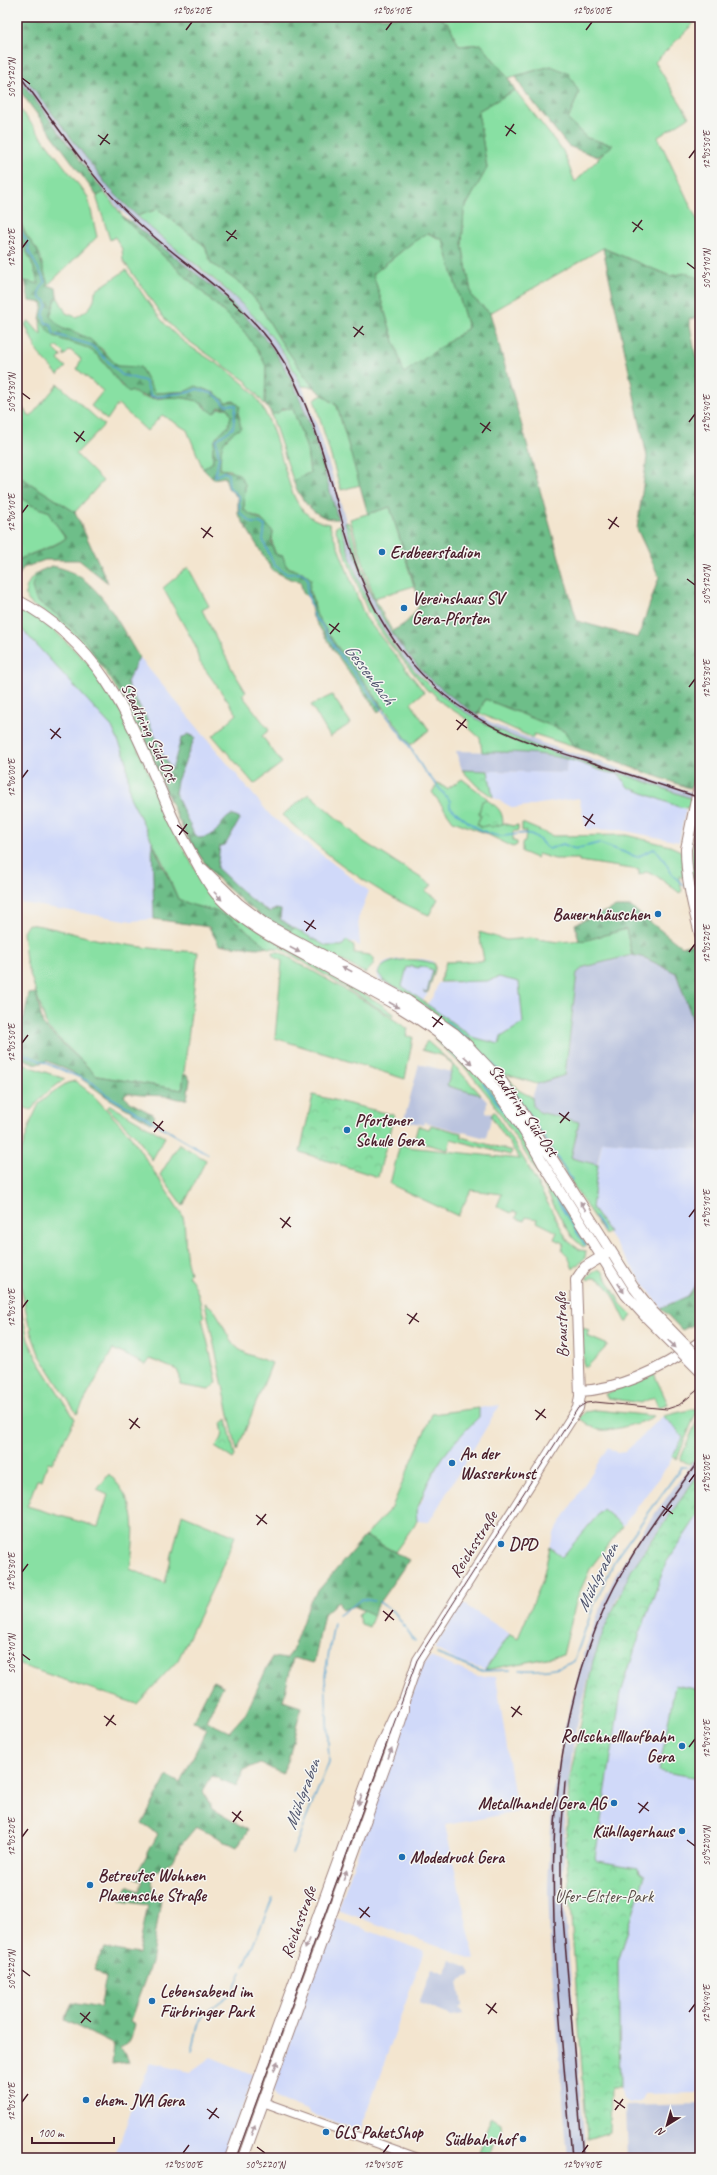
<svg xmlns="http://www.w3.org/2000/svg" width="717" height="2175" viewBox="0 0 717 2175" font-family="Caveat,sans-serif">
<defs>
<pattern id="forest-firs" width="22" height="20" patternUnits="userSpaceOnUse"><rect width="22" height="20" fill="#6ebe89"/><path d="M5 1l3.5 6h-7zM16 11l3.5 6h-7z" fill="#5c9a70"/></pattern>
<pattern id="park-crowns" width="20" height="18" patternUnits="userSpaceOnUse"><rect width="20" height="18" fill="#88e0a3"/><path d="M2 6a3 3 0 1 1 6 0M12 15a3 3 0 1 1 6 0" fill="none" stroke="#77c08c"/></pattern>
</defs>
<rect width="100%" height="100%" fill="#f6f6f2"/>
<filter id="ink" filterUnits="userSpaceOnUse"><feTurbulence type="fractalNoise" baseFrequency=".025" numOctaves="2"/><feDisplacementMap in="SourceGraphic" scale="8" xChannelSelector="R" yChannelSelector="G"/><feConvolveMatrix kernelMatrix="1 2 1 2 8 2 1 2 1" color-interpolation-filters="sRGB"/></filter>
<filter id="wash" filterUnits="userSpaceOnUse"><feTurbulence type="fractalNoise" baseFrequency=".012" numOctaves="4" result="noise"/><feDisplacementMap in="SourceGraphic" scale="16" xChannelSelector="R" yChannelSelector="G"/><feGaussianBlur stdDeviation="0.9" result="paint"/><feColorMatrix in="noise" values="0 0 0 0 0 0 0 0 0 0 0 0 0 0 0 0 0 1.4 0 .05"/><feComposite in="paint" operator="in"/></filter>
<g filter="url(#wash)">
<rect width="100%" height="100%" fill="#f3e5cf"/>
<path fill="#d0d9f9" d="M17,624L112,726L126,757L130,797L152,842L154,919L132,921L22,903L17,899Z
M139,657L271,816L369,891L358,919L360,946L347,940L342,946H327L292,931L261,912L207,860L115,682Z
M567,759L607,773L620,774L679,807L686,809L679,842L621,830L586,829L579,798L513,808L493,797L488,771L566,773Z
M398,959H422L432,961L435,964V970L430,989L423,1001L427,1004L434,995L438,983L487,981L499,977L519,982L523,1023L501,1037L500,1044L505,1073L444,1022L401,991L379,980L377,972L383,963Z
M602,1141L700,1149V1278L688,1296L661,1308L590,1208Z
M500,1405L429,1522L417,1521L416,1511L422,1501L427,1483L452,1443L478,1417L479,1408Z
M663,1416L676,1427L683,1438L669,1464L623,1526L603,1509L562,1557L550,1547L555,1531L608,1447L617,1453L625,1452Z
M700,1512V2093L644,2094L640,2102L629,2103L625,2100L620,2088L618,1962L645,1875L639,1872L637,1868L597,1861L595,1858L621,1693L640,1633L666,1563Z
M462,1603L510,1634L485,1670L457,1661L434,1648Z
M430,1657L477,1676L496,1677L517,1812L445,1825L475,1960L338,1910L422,1665Z
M334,1918L424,1951L360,2131L311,2114L307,2110L276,2098L272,2091Z
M211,2057L254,2075L224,2158H115L137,2092L150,2063L190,2072Z"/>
<path fill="#bac3de" d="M17,67L102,178L125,205L154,231L240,302L263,325L278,345L302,386L318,428L366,587L391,632L423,672L453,698L495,725L542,743L700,795V801L542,749L494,729L475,719L446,699L408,663L379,623L363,590L347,546L303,407L281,362L263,336L237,309L154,241L118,208L17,76Z
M456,751L529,753L567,759L566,773L462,770Z
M632,955L645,958L676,973L694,1023L700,1067V1149L602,1141L597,1165L571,1158L579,1122L539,1112L533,1106L532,1097L537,1084L565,1075L577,973L584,967Z
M419,1064L451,1072L448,1086L481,1095L487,1102L486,1112L492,1114L486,1138L424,1122L423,1125L404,1120Z
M700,1452V1472L648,1545L617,1598L593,1661L575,1733L565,1807L563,1888L586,2158H568L550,1944L548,1888L552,1806L564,1731L586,1647L601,1606L615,1576L646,1526Z
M450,1960L468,1967L471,1975L458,1981L462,2005L459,2007L462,2014L452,2016L419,2003L432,1968L445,1973Z
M700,2104V2158H627L625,2106Z"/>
<path fill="#88e0a3" stroke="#698067" d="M439,17H700L655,62L689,117L658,137L700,226V279L686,273L670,276L603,248L490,313L472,297L462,244L464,210L487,168L478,111L515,90L563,151L575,182L612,145L587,138L568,120L579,92L551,66L508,78L481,44L459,46L449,24Z
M17,105L88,197L97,237L48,285L38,251L26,235L17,215Z
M104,192L129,224L243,330L259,352L266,366L265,405L246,381L180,335L163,317L123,260L122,249L115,237L110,240L97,199V196Z
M158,209L205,246L211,263L244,286L258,303L280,340L313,387L302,386C291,364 278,343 262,325C225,283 178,253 137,216Z
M427,233L443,240L468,328L404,374L373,274L413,242Z
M17,234L31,260L39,284L17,280Z
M126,270C142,292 157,319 178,337C198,354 223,365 243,383C267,404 275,437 284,466C292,493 297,518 329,524L365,617L424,692L411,703L429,730L411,745L351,663L330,638L316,614L314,603L303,572C283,569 269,553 273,532L260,518L250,514L244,510L245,485L230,470L220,469L221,445L235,431L240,419L238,413L240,406L226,402L207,390L155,393L140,367H118L102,349L73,331L63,329L50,316L57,296L66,313L76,317C88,310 95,306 95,291Z
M40,319L53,335L85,346L96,354L111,371L121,386L142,397L156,399L174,396L198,401L206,409L228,408L231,416L228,428C213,435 212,446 213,462L203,469L187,430L162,415L147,431L118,404L107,420L91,406L103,391L77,369L81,359L70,350L64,356V353L57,346L54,349L61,356L58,360L66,367L58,375L38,353L25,324L29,321L41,335Z
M58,384L104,425L76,454L103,481L75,512L17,475V401L30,417Z
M323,395L337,406L360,485L341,490L314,399Z
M289,407L293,409L307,449L310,473L299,477L294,483L270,411L273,414Z
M17,494L31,505L50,512L52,518L66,538C52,548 32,552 17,561Z
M390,507L414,586L374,598L350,519Z
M345,522L349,523L370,591L401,647C372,606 359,570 345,522Z
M340,524C350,558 361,592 379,623C435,718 522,744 622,774C646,781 669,791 693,799L688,808L679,807L628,787L619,774C600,773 585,763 566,759C538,752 510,752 482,752L480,738L469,728L470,721L442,703L431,691H428L388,642L368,612L335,528Z
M188,567L209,606L202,610L233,671L246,692L242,695L269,730L262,736L282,763L254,784L213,736L237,714L199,661L195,645L163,588Z
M40,571L34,579L36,600L56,614L85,641L115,682L131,708L142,732L179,821L200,856L266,919L289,931L294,928L326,946H342L347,940L354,946V953L369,955L374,958C375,965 370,969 365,973L268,922L213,875L188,839L117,689C100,663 81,639 57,620C48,613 29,607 26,596C23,588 33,574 40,571Z
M17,609L32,615L56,632L91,666L122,712L177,838L203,882L303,958L381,1004L394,1014L393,1017L302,961L280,948H269L215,911L192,905L178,899L163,863L130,797L126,758L112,727L17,624Z
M332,695L351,723L330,737L311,705Z
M485,699L564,731L574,747L534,734L533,738L479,713Z
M462,779L487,798V800L482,802L479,813L481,816L478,821L484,826L503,824V823L513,826L518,825V831H513V841L517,842V845L513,847L485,833L453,821L432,792L438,783L447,789Z
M309,794L364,842L432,885L425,891L438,899L429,915C374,893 326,855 282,815Z
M700,804V881L691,877C690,852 695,829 700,804Z
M522,823L553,836L626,835L670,846L681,851L684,878L679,876L682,891L680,893L655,875L646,872L639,875V870L579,861V859H555L538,854L536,858L522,852V843L525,842L526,831H522Z
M28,924C53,927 76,935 100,940C133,947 165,950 198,952L182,1090L97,1076L47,1027L26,961L23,932Z
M626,929L632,955L584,967L577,973L565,1075L537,1084L505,1074L518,1090L532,1097L533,1106L539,1112L579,1122L571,1158L598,1165L592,1208L609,1232L605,1235L528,1114L429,1009L400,989L384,981L378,973C384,956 421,958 435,964V970L428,992L425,993L423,991L427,992L433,970L420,966L419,968L411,966L410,968L407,967L402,986L472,1037L499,1044L501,1037L523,1023L519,982L499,977L487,981L440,982L446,962L484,961L479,932L506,940L530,938L558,942L587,940Z
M272,952H280L378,1009L408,1029L406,1036L413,1037L405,1079L275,1038L282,961L273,956Z
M433,1038H437L450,1047L488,1086L531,1150L548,1184L587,1245L583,1247L573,1238L560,1217L531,1162L490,1098L467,1070Z
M427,1041L453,1064L481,1095L447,1086L453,1066L443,1056L422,1050Z
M17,1062L22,1064L65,1079L45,1094L31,1110L17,1105Z
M75,1081L92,1094L130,1135L183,1216C187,1235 183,1254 190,1273L188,1275C198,1286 200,1303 204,1317L202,1318L217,1382L209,1390L180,1385V1377L177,1370L150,1359L146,1365L113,1349L77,1414L39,1354L30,1330L32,1327L29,1325L17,1269V1164L31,1121L39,1104L50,1094L67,1083Z
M110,1105L165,1137L152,1160L137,1137L107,1108Z
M494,1111L525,1161L568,1241L580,1250L586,1251L585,1258L573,1269L568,1256L562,1250L564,1243L554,1239L557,1232L537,1222V1219L526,1217L524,1221L516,1218L518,1213L513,1211L511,1213L497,1206L502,1194L471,1190L458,1216L390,1184L400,1144L408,1147L520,1159L491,1116Z
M431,1125L461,1133V1137L512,1151L510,1155L451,1139L448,1150L414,1141L418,1126L429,1129Z
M179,1144L206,1160L183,1206L160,1175Z
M598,1269L603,1272L621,1304L632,1315L627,1323C619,1310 609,1276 591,1278L589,1280L586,1278Z
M17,1293L28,1340L37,1359L75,1419L52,1463L48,1462L42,1480H37L27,1506L98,1527L108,1495L97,1490L109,1474C140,1506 135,1529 130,1569L165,1583L182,1514L235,1536L218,1577L178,1660L137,1704L17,1664Z
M205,1303C223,1311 223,1339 240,1350C249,1356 262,1359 272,1363L237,1451Z
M582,1328L589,1330L587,1336L608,1345L587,1367L584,1366Z
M654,1374L668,1404L658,1407L654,1397L641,1403L607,1398L605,1394Z
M479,1408V1417C458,1437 440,1457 428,1483C423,1492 421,1502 416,1511L417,1521L395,1552L365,1536L392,1507L432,1414Z
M698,1408L677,1459L672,1457L683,1438L675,1427L663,1416Z
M597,1410L654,1416C649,1421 609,1432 601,1430C593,1429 586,1423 579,1418L585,1412Z
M700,1413V1452L690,1465L680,1460Z
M603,1509L623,1526L591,1567L577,1598L563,1655L485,1670L510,1634L518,1638L542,1582L550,1547L562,1557Z
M675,1685L700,1690V1778L659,1771Z
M400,1710L351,1856L342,1853L380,1748Z
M322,1921L324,1922L263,2092L259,2090Z"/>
<path fill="url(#forest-firs)" stroke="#5c6e5a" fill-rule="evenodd" d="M17,17H439L449,24L459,46L481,44L508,78L515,90L478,111L487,168L464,210L462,244L472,297L490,313L577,621L638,638L659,577L637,529L647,457L603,248L670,276L686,273L700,279V317L689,319L696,358L700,362V786L689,788L574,747L564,731L485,699L478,715C443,693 413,667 392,631C406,624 413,618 420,603L390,507L368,514L337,406L313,387L280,340L258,303L244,286L211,263L205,246L158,209L137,216L110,189L17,67ZM428,233L443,240L468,328L404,373L373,274L413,242Z
M551,66L568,73L579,92L568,120L587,138L613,145L598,157L568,146L522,88L516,76Z
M17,76L104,192L97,196L17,87Z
M17,215L26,235L38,251L48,285L56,288L57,296L50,316L63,329L73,331L91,340L118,366L140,367L155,393L184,392L196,386L215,393L226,402L234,401L240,406L238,413L241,428C220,440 221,446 220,469L239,474L245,484L244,510C257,520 262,517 273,532L271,542L275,554L283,556L286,566C298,573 301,569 311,579L309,591L314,603L316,614L337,647L351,663L383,708L378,712L334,651L313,617L309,598L303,593L300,581L292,580L272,570L238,514V498L228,488L225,477L213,479L203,469L213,462C212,446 213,436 228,427L231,416L228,408L219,407L214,413C207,410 201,402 197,401C171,392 155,405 131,390L129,392C116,382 109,366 96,354C84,343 68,344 54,336C48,333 44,324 40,319L43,303L29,301L25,281L39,284L31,260L17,234Z
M122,217L132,222C175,260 225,291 262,335C305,386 319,457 338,519C317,521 301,501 294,483L299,477L310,473L307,449L293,409L283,408L278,413L273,414L265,405L266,366L259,352L243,330Z
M17,475L75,512L108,583L79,560H45L23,568L17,579V561C32,552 52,549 66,538L52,519L50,512L31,505L17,494Z
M52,566C98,573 117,622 139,657L127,682C134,699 141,707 148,721C157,738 161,755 172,770L181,739L188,734L195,737L177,781L175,793L194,834L198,838C221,837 218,821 232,815L240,819L227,842L225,845L220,846L217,868L249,898L269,912L276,909L281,910L280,919L294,928L290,931L266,919L244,903L218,879L200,856L179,821L142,732L131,707L115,682L85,641L56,614L36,600L32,587L34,579L40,571Z
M152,842L178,899L192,905L215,911L232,919L267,946L258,948L219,945L209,927L154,919Z
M616,907H631L682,947L694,943L700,961V1067L694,1023L676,973L645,958L632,955L626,929L587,940L579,941L575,924Z
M36,993L43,1025L97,1076L182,1090L184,1075H187L190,1080L187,1099C178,1101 173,1096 164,1096C152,1095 141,1096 128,1093L124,1096C131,1105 145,1109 155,1116L151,1123L108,1098L72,1072L47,1061L37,1064L17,1057V1022L24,1018L29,994Z
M700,1278V1322L682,1330L661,1308L688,1296Z
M365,1536L409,1560L376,1607L374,1615L354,1606L342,1610L338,1601L324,1614L314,1663L293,1658L283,1701L301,1707L288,1762L282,1774L260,1763L244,1770L236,1786L212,1776L203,1791L212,1809L248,1830L237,1847L196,1827L180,1846L172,1861L155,1873L152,1883V1890L161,1900L151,1963L130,2021L135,2024L131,2039L120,2048L126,2055L129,2062L112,2064L114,2045L64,2020L72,2003L100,2008L106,1977L94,1970L104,1948L138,1954L148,1905L120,1901L128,1886L139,1891L143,1881L135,1877L158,1834L142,1824L167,1776L180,1783L207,1729L193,1721L213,1681L223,1686L206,1721L229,1732L246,1713L272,1657L286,1659L291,1653L311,1599Z"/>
<path fill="url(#park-crowns)" stroke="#698067" d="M462,770L488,771L493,797L477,786Z
M487,800C498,807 503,811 503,824L491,827L489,825L481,827L477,824L481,816L479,813L482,801Z
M313,1095L394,1115L378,1177L300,1152Z
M227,1419L235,1456L233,1459L215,1447C223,1439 224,1435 221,1424Z
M700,1472V1512L666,1563L640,1633L621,1693L595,1858L597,1861L638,1868L639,1872L645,1875L618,1962L620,2088H611L610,2132L587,2139L566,1847L569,1782L593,1661L605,1627L632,1569Z
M363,1610L374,1615L369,1627L361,1624L358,1616Z
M491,2117L501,2123L502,2138L493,2144L491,2152L493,2158H477Z"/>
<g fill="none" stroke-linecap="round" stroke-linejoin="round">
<path stroke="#57a4d0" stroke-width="1.5" d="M17,224L29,245L28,250L45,281L39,292L40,298L45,300L47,305C43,312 42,317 46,323L51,324L54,334L91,345L122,375L145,381L151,396C160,398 164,395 173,394C185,392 186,395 197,389L214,394L226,405H236L233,428L216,440L219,457L215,476L224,472L228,474L229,487L239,497L240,513L252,523H260L265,526L263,540L274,565L287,574L302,573L308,579L307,591L315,619L320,622L335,648L407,742L423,769L450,801V807C464,819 480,834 500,836C508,837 519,832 530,834C539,836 542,845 549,849L563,844L575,849L599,843L637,857L654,849C667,857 667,876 686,886
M694,890L700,893
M446,1021L474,1044L504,1076
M442,1043L465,1064
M17,1051L93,1083L107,1095L208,1154
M508,1082L572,1180
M483,1083L522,1137
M535,1159L549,1188L585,1245
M595,1217L604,1231
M379,1602L395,1613L415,1641
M339,1615L362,1599L374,1601
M437,1654L480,1671L510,1670
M520,1670C532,1671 565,1669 574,1661L594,1605L616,1558L678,1472L681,1467H686
M292,1854L329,1762L325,1675L334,1623
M244,1966L273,1898
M192,2051L199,2022L205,2013L233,1992L241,1972"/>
</g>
</g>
<g filter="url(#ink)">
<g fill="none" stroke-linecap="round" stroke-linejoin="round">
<defs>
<path id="minor" d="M263,2102L418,2158"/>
<path id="major" d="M17,600C103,644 132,724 168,807C176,827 187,845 197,863C203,874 208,884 216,894C246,927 286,945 325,966C366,989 411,1010 447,1040C486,1073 518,1117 542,1162L626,1295L645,1316
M700,781L686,849C686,879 693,906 700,934
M203,869L239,904L265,924L408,1001L454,1033L469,1047L503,1083L520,1108L635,1289L653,1312
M580,1391C622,1389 666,1366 700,1342
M230,2158L380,1746L394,1716L404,1701L418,1660L578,1408L580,1396L576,1280L585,1267L611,1251
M243,2158L391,1750L404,1710V1703"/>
</defs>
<use href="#minor" stroke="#9e827d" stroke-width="10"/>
<use href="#major" stroke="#9e827d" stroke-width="12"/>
<use href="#minor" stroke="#fff" stroke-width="8"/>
<use href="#major" stroke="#fff" stroke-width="10"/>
<path stroke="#4a1f2b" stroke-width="1" d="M236,2158L417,1660L578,1408L586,1403L595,1402L667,1409L679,1405L700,1388"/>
<path stroke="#4a1f2b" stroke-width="1.5" d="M17,72C53,120 91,179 135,220C181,263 238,296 275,348C315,406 329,478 349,544C374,626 418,689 496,728C524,742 555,751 585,760C623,773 662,785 700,798
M565,1782L561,1838V1894L583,2158
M572,2158C557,1971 526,1783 606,1604C630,1552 666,1505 700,1459"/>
<defs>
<path id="major-bridge" d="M653,1312L700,1360
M645,1316L700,1371"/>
</defs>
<use href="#major-bridge" stroke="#9e827d" stroke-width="12" stroke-linecap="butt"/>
<use href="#major-bridge" stroke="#fff" stroke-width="10"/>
</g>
<defs><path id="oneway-solid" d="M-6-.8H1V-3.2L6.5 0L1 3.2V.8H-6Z"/></defs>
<g fill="#ae9aa0">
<use href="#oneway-solid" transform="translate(218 896) rotate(46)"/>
<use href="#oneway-solid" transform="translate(295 950) rotate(28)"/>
<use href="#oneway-solid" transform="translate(347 969) rotate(-152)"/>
<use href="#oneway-solid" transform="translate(394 1005) rotate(30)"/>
<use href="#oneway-solid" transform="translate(468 1060) rotate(44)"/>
<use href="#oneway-solid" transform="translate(583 1206) rotate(-122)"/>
<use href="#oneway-solid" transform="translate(621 1288) rotate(57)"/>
<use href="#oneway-solid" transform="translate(672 1344) rotate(44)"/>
<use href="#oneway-solid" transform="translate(390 1753) rotate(-70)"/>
<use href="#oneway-solid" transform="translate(360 1800) rotate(110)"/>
<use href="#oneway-solid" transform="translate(345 1875) rotate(-70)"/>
<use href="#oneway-solid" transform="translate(307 1944) rotate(110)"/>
<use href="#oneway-solid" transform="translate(276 2066) rotate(-70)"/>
<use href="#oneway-solid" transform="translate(253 2130) rotate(-70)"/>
</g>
</g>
<path fill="none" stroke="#4a1f2b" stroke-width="1.5" d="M186,30L192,22M386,30L392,22M586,30L592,22M22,78L30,84M505,126L516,134M98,135L110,144M506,136L514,124M100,145L108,134M689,158L695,150M632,222L643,230M226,231L237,239M633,232L642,220M227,241L236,230M22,248L28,240M687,263L695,269M353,327L364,335M354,337L363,326M22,393L30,399M689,422L695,414M480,423L491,431M74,432L85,441M482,433L490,422M76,442L84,431M22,513L28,505M608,519L619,527M201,528L213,537M609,529L617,517M203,538L211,527M687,579L695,585M329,624L340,632M330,634L339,623M689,687L695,679M456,720L467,728M50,729L61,738M457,730L466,719M51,739L60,728M22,778L28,770M583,816L595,824M177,825L188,834M585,826L593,814M179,835L187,824M304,921L316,929M306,931L314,920M689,952L695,944M432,1017L443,1025M433,1027L442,1016M22,1043L28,1035M559,1113L570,1121M153,1122L164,1131M560,1123L569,1112M154,1132L163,1121M689,1217L695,1209M280,1218L291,1227M282,1228L290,1217M22,1308L28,1300M407,1314L419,1322M409,1324L417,1313M535,1410L546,1418M129,1419L140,1428M536,1420L545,1409M130,1429L138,1418M689,1482L695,1474M662,1506L673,1514M256,1515L267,1524M663,1516L672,1505M257,1525L266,1514M22,1572L28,1564M383,1611L394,1620M385,1621L393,1610M22,1654L30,1660M511,1707L522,1715M104,1716L116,1725M512,1717L520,1706M106,1726L114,1715M689,1747L695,1739M638,1803L649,1811M232,1812L243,1821M639,1813L648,1802M233,1822L241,1811M22,1837L28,1829M687,1840L695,1846M359,1908L370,1917M360,1918L369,1907M22,1970L30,1976M486,2004L497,2013M689,2012L695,2004M80,2013L91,2022M488,2014L496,2003M81,2023L90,2012M614,2100L625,2108M22,2102L28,2094M207,2109L219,2118M615,2110L623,2099M209,2119L217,2108M257,2147L265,2153M183,2153L189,2145M383,2153L389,2145M582,2153L588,2145"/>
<g fill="#1f6fb2" stroke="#f6f6f2" stroke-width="1.5">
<circle cx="382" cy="552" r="4"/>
<circle cx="404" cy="608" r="4"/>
<circle cx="658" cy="914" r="4"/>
<circle cx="347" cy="1130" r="4"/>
<circle cx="452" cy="1463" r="4"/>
<circle cx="501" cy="1544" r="4"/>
<circle cx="682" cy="1746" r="4"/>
<circle cx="614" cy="1803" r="4"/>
<circle cx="682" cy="1831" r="4"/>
<circle cx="402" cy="1857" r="4"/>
<circle cx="90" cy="1885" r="4"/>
<circle cx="152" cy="2001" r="4"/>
<circle cx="86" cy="2100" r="4"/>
<circle cx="326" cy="2132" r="4"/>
<circle cx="523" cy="2139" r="4"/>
</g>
<g text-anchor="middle" stroke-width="3" stroke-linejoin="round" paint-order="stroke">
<g font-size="17" font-weight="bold" fill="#4a1f2b" stroke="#f6f6f2" text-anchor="start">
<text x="390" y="558">Erdbeerstadion</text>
<text x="412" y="604">Vereinshaus SV<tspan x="412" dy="20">Gera-Pforten</tspan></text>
<text x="650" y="920" text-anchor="end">Bauernhäuschen</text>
<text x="355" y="1126">Pfortener<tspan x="355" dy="20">Schule Gera</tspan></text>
<text x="460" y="1459">An der<tspan x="460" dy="20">Wasserkunst</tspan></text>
<text x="509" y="1550">DPD</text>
<text x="674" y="1742" text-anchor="end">Rollschnelllaufbahn<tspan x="674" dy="20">Gera</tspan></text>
<text x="606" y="1809" text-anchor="end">Metallhandel Gera AG</text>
<text x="674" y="1837" text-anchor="end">Kühllagerhaus</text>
<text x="410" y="1863">Modedruck Gera</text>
<text x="98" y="1881">Betreutes Wohnen<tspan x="98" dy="20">Plauensche Straße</tspan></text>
<text x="160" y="1997">Lebensabend im<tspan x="160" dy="20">Fürbringer Park</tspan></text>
<text x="94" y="2106">ehem. JVA Gera</text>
<text x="334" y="2138">GLS PaketShop</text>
<text x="515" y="2145" text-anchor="end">Südbahnhof</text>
</g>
<g font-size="17" fill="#4a1f2b" stroke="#f6f6f2">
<text transform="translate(150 732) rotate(64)" y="6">Stadtring Süd-Ost</text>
<text transform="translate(524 1110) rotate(55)" y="6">Stadtring Süd-Ost</text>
<text transform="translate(561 1325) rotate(-92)" y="6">Braustraße</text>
<text transform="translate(473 1544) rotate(-58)" y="6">Reichsstraße</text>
<text transform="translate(298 1922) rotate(-70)" y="6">Reichsstraße</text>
</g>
<g font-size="17" fill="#5a4f49" stroke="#f6f6f2">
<text x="604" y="1902">Ufer-Elster-Park</text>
</g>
<g font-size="18" font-style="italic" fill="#4f546d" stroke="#f6f6f2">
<text transform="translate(370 674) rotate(53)" y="6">Gessenbach</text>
<text transform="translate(597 1577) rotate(-64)" y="6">Mühlgraben</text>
<text transform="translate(302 1794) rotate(-70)" y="6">Mühlgraben</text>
</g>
</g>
<rect width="717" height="2175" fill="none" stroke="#f6f6f2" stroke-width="44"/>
<g transform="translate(667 2125) rotate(217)" stroke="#f6f6f2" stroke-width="3" paint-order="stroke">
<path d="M0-3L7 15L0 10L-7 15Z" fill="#4a1f2b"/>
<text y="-6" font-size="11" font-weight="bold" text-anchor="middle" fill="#4a1f2b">N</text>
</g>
<path d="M32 2137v6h82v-6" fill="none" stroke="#4a1f2b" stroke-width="2"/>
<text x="38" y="2137" font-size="12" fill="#4a1f2b" stroke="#f6f6f2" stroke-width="3" paint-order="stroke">100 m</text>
<rect x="22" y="22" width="673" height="2131" fill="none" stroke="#4a1f2b" stroke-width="1.5"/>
<g font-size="10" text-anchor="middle" fill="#4a1f2b">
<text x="192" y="14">12°06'20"E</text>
<text x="392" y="14">12°06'10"E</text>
<text x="592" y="14">12°06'00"E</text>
<text transform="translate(11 78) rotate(-90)" y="4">50°51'20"N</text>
<text transform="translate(706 150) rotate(-90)" y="4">12°05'50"E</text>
<text transform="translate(11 248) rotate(-90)" y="4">12°06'20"E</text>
<text transform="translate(706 269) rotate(-90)" y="4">50°51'10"N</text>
<text transform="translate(11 393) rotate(-90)" y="4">50°51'30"N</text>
<text transform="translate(706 414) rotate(-90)" y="4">12°05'40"E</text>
<text transform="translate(11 513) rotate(-90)" y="4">12°06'10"E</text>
<text transform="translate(706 585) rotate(-90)" y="4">50°51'20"N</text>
<text transform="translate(706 679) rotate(-90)" y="4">12°05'30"E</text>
<text transform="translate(11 778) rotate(-90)" y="4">12°06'00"E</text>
<text transform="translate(706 944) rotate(-90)" y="4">12°05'20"E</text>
<text transform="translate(11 1043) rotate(-90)" y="4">12°05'50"E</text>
<text transform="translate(706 1209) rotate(-90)" y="4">12°05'10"E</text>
<text transform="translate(11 1308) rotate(-90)" y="4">12°05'40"E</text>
<text transform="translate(706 1474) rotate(-90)" y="4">12°05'00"E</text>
<text transform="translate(11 1572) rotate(-90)" y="4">12°05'30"E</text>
<text transform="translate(11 1654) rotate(-90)" y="4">50°52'10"N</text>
<text transform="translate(706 1739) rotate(-90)" y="4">12°04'50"E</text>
<text transform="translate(11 1837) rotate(-90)" y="4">12°05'20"E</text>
<text transform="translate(706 1846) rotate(-90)" y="4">50°52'00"N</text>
<text transform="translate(11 1970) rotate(-90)" y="4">50°52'20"N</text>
<text transform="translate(706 2004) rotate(-90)" y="4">12°04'40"E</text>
<text transform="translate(11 2102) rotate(-90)" y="4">12°05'10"E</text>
<text x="183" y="2168">12°05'00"E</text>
<text x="265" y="2168">50°52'20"N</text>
<text x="383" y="2168">12°04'50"E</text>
<text x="582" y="2168">12°04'40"E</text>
</g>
</svg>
